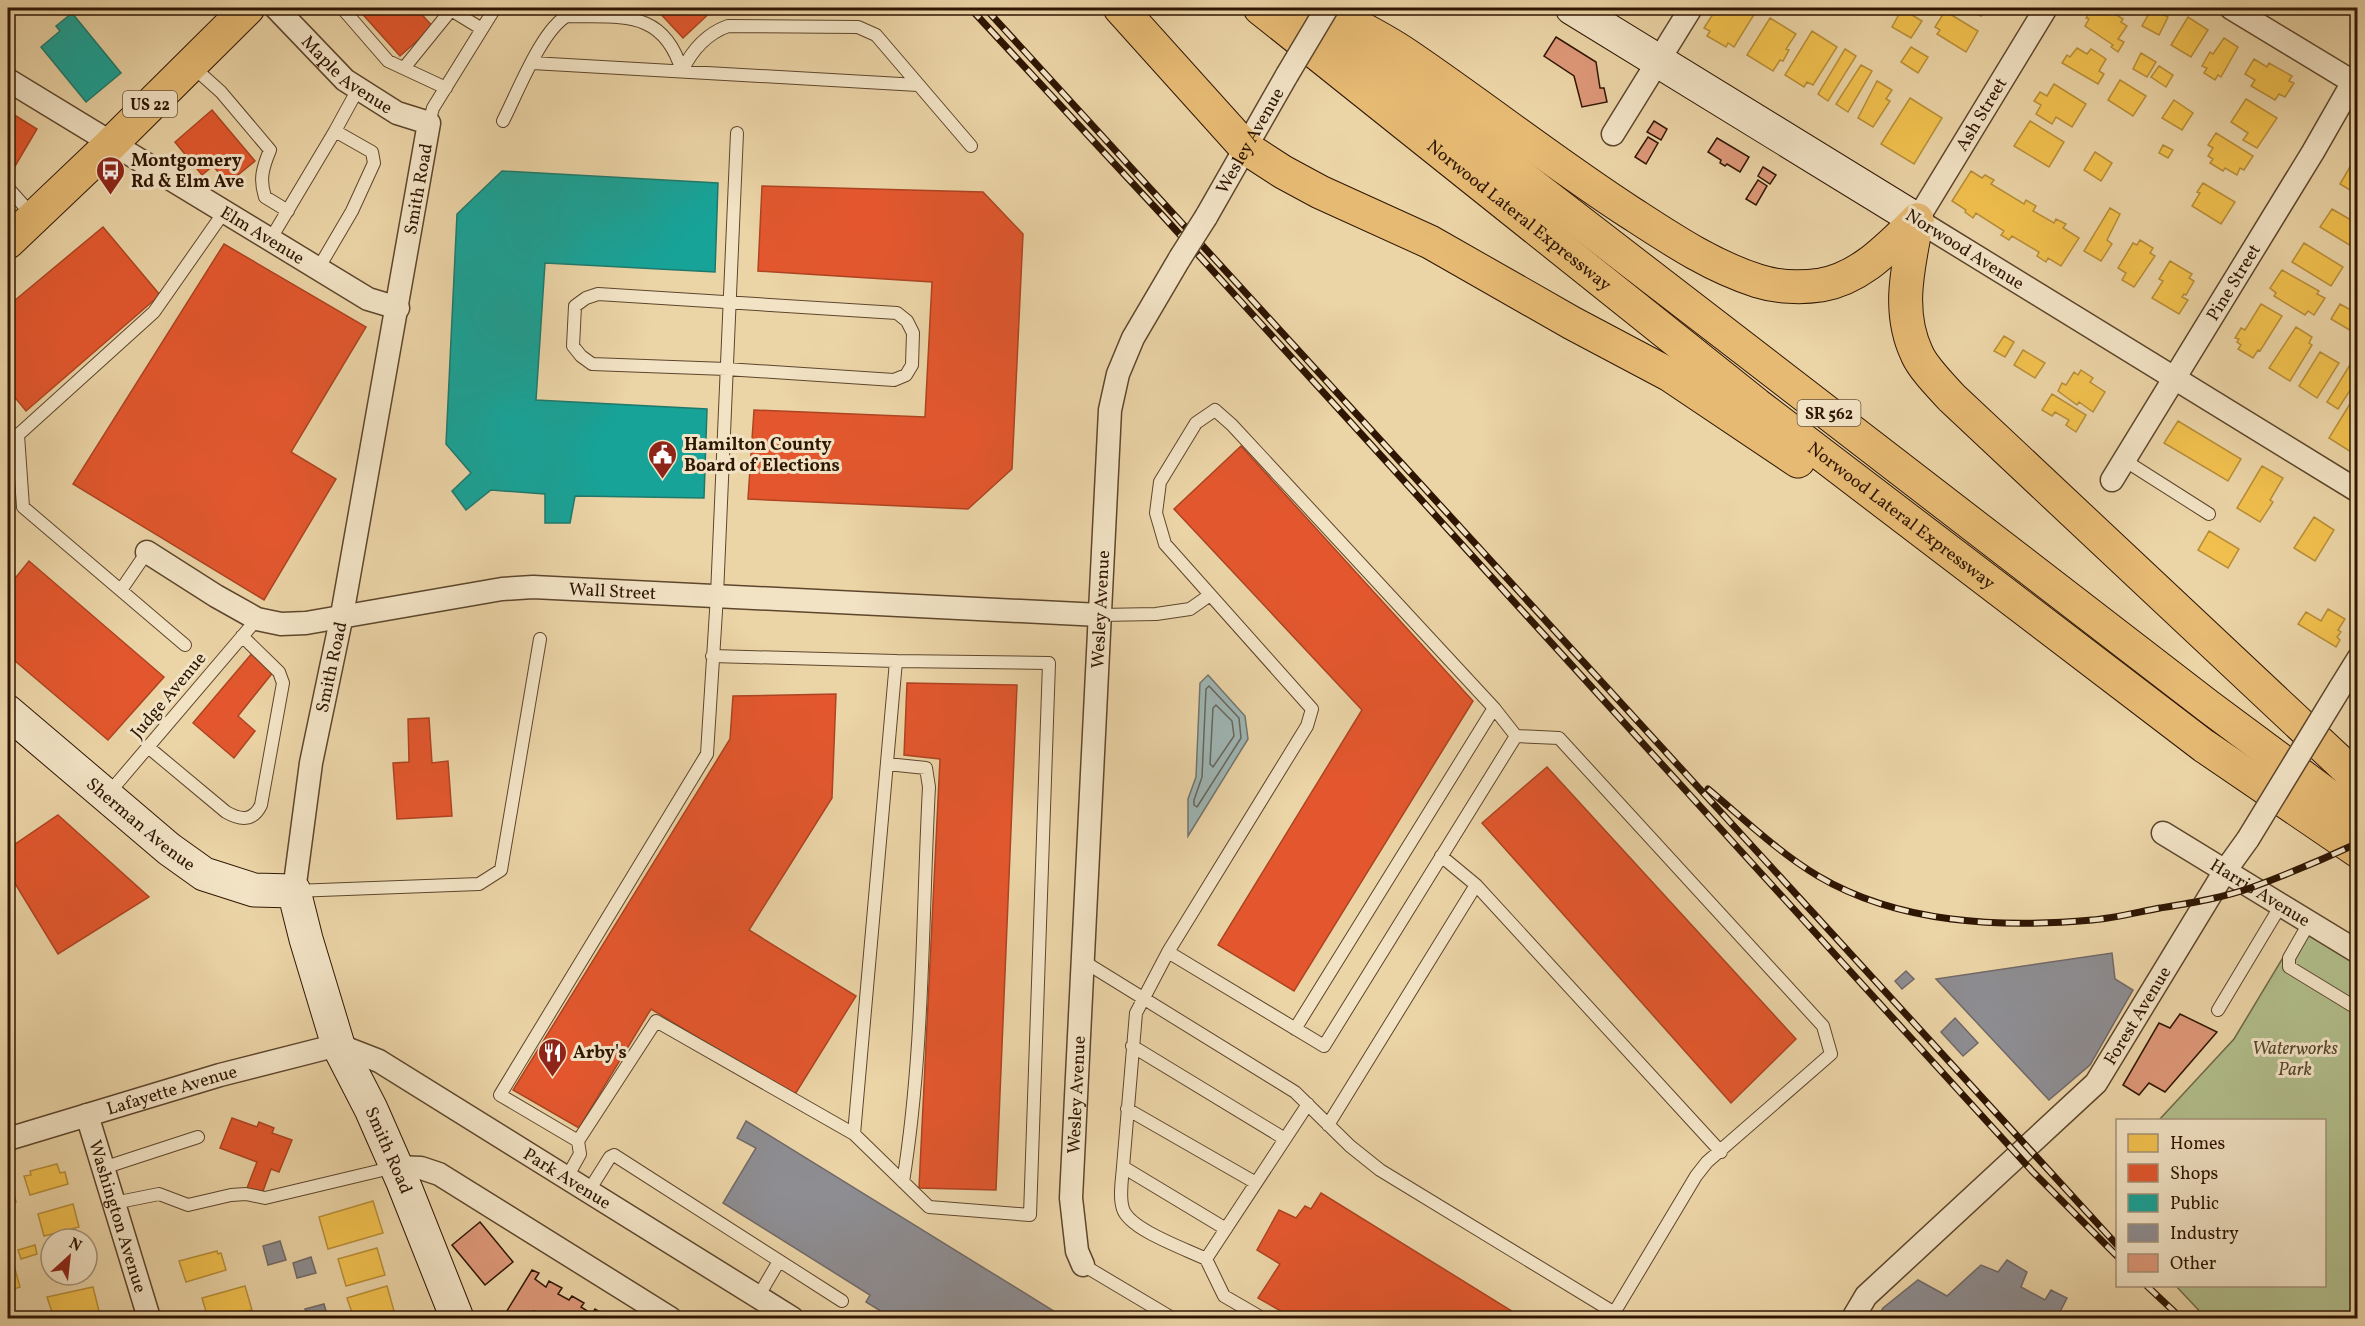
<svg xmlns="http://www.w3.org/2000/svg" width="2365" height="1326" viewBox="0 0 2365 1326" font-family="Vollkorn,serif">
<rect width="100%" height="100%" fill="#ebd4a6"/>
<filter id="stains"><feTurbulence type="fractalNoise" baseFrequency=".00333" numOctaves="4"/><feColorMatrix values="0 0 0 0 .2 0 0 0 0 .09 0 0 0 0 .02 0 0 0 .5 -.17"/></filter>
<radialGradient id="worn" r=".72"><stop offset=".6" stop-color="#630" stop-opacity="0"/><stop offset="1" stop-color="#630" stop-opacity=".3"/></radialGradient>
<path fill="#b1be8c" stroke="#706a48" stroke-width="1.5" d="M2305,921L2357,952V1318H2206L2176,1286H2324V1120H2159L2234,1039Z"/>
<path fill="#9eb5b4" stroke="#72756d" stroke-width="1.5" d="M1208,675L1245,716L1248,739L1188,836V799L1196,777L1200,683Z"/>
<path fill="#f2c14e" stroke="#b88e38" stroke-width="1.5" d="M1717,8H1758L1734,47L1728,43L1726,47L1707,36L1710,31L1704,28Z
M1966,8H1988L1981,16Z
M2093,8L2106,15L2109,10L2123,19L2121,22L2127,26L2118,39L2124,42L2118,52L2111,47L2113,45L2085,26L2089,19L2086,18Z
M2152,8L2168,17L2159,35L2142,26Z
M2327,8H2342L2338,15Z
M1902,9L1922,21L1911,38L1892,27Z
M1945,11L1978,31L1966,52L1937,34L1940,30L1935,27Z
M2188,17L2208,30L2191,57L2171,45Z
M1770,18L1796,34L1786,49L1789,50L1783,61L1780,60L1773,71L1747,55Z
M1812,31L1837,47L1813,85L1807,82L1804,87L1785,75Z
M2224,38L2238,47L2221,77L2218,75L2215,80L2204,73L2207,68L2202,66L2210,52L2213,54Z
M1911,47L1928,57L1918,73L1901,62Z
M2077,48L2087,54L2091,49L2106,59L2099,71L2104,74L2098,84L2062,63L2067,55L2070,57Z
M1845,49L1856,56L1828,101L1818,94Z
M2141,53L2156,62L2147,77L2133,69Z
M2254,59L2267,67L2269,63L2292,76L2289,81L2294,83L2285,97L2279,94L2275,100L2251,86L2255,80L2245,74Z
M1861,65L1872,71L1848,112L1836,104Z
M2159,66L2173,75L2166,87L2151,77Z
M2120,80L2146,96L2133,116L2108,100Z
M1877,81L1892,90L1886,99L1890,101L1873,127L1858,118Z
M2054,84L2086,104L2072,127L2056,117L2052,124L2036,114L2041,105L2034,101L2040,92L2047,96Z
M1910,98L1942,118L1914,164L1881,144Z
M2246,99L2277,118L2257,148L2243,140L2248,133L2231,122Z
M2174,100L2193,113L2182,130L2162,118Z
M2030,121L2064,142L2049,167L2014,146Z
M2216,133L2253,156L2244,170L2240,168L2237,175L2225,168L2223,171L2210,163L2213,159L2208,156L2213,148L2208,145Z
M2163,145L2173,150L2168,158L2159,153Z
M2095,152L2112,163L2101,181L2084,170Z
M2351,165L2358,169V195L2340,184Z
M1971,171L1982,178L1985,175L1994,180L1991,184L2024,204L2026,200L2036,206L2033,211L2054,223L2056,219L2066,224L2063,228L2079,238L2061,266L2048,258L2046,262L2037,256L2039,252L2012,236L2009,240L2001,235L2004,231L1976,213L1973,218L1965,212L1966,210L1952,201Z
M2203,183L2235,202L2221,224L2192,206L2200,193L2197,192Z
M2110,208L2120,214L2107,240L2112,244L2101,261L2084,251Z
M2332,209L2358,224L2356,249L2320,227Z
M2140,240L2153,248L2150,253L2155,256L2134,287L2122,280L2126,273L2118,268L2133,243L2137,245Z
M2304,243L2343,267L2331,286L2292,262Z
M2170,261L2192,274L2189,278L2194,281L2186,295L2184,294L2182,297L2188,300L2179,314L2152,298L2163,281L2159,279Z
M2282,270L2319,291L2317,294L2325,298L2314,315L2308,311L2305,315L2274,296L2276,293L2270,288Z
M2261,304L2282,316L2260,351L2258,350L2253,358L2238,349L2241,345L2237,342L2239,339L2235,338L2241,328L2245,330Z
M2340,304L2358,314V324L2353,332L2331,319Z
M2296,327L2312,337L2309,343L2312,345L2290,381L2269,368Z
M2004,336L2014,342L2005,357L1994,351Z
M2023,350L2045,363L2035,378L2014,365Z
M2320,352L2339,363L2317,398L2299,386Z
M2353,360L2358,362V378L2338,409L2327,402Z
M2081,370L2093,378L2090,382L2105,392L2093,412L2079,402L2077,405L2058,391L2062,383L2066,385L2074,372L2078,375Z
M2052,394L2086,415L2076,432L2066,425L2069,420L2055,412L2052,416L2042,410Z
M2356,394L2358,396V463L2353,460L2356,455L2329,438Z
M2178,421L2241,459L2228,481L2164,443Z
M2262,466L2283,478L2270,500L2273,502L2260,522L2237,508Z
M2314,517L2334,530L2315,561L2294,548Z
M2209,531L2239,549L2228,568L2198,550Z
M2328,609L2345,619L2338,630L2341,632L2337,637L2340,640L2336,647L2298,624L2306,612L2321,621Z
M57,1164L60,1173L65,1172L68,1184L30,1195L24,1176L31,1175L30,1171Z
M11,1184L16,1202L8,1204V1185Z
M373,1201L383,1233L328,1249L319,1217Z
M73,1204L79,1227L44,1236L38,1214Z
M35,1245L37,1254L21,1259L18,1250Z
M377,1248L385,1275L346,1286L338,1259Z
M217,1251L218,1254L221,1253L226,1270L186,1282L179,1261Z
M15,1269L20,1287L8,1291V1271Z
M245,1286L252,1310L219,1318H213L212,1313L207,1315L202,1298Z
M387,1286L394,1311L367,1318H359L357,1312L352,1313L347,1298Z
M93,1287L99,1311L73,1318H54L47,1297Z"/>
<path fill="#e4572e" stroke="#ae4421" stroke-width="1.5" d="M357,8H416L433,27L400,56Z
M655,8H715L683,38Z
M212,110L255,161L228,183L213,166L202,175L175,142Z
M8,111L37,129L8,178Z
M762,186L983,192L1023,234L1012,469L968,509L748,499L754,410L925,417L932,282L758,271Z
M103,227L160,295L26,411L8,389V306Z
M224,244L366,327L291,452L336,479L264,600L73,484Z
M1241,446L1473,701L1294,991L1218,945L1362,710L1174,509Z
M29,561L164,677L108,740L8,655V587Z
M253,652L274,671L238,716L255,731L234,758L193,723Z
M907,683L1017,685L996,1190L919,1188L940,759L904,755Z
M836,694L832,798L749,930L856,996L794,1096L651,1009L579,1128L513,1090L730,739L733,696Z
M429,718L432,763L448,761L452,816L397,819L393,763L409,762L408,719Z
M1547,767L1796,1039L1731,1103L1482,823Z
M58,815L149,897L58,954L8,872V849Z
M232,1118L257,1127L259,1122L274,1128L272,1133L292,1140L279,1172L271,1169L262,1194L247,1188L257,1162L220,1148Z
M1321,1193L1523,1318H1293L1258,1298L1280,1264L1257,1250L1279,1210L1296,1218L1305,1206L1311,1209Z"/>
<path fill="#17a398" stroke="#1e796b" stroke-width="1.5" d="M72,13L121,73L86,102L41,47L60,31L56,26Z
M502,171L718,183L715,272L545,263L536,400L707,409L704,498L575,496L570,523H545V494L491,490L466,510L452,491L471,473L446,444L457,214Z"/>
<path fill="#8d8d92" stroke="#716967" stroke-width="1.5" d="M2112,953L2115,979L2133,990L2090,1065L2049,1100L1936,979Z
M1906,971L1914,979L1902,989L1895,981Z
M1955,1018L1978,1043L1963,1056L1941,1032Z
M746,1121L1065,1318H892L866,1302L870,1295L723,1203L756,1148L737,1138Z
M280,1241L286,1260L268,1265L263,1246Z
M311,1257L316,1273L297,1278L293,1263Z
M2007,1260L2027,1272L2021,1287L2045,1300L2051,1290L2067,1298L2060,1312L2070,1318H1877L1883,1308L1918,1280L1947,1296L1981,1265L1998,1272Z
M324,1304L328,1318H308L305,1309Z"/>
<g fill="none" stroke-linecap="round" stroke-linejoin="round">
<path stroke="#66665c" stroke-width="1.5" d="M1209,686L1239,718L1241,738L1197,807L1194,805V800L1202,777L1206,689Z
M1216,705L1232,721L1234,736L1213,767L1210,764L1213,708Z"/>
</g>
<path fill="#de9879" stroke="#2f1603" stroke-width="1.5" d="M1556,37L1596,62L1600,88H1604L1607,102L1582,107L1574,76L1544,56Z
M1654,121L1667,129L1661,140L1647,132Z
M1648,137L1658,143L1646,164L1635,157Z
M1717,138L1749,157L1740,172L1727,164L1725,166L1720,163L1721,160L1708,152Z
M1763,167L1776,175L1770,184L1758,176Z
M1758,180L1767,186L1756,205L1746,199Z
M2180,1014L2217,1032L2165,1092L2149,1083L2139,1095L2123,1085L2159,1023L2170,1028Z
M480,1222L513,1262L485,1285L452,1245Z
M532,1270L539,1273L535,1279L546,1287L549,1281L562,1288L558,1294L569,1300L572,1296L584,1303L581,1307L592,1314L595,1309L603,1314L600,1318H538L540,1314L534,1311L529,1318H512L505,1314Z"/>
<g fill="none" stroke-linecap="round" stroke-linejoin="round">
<defs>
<path id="lane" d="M342,8L388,61L446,88
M532,63L918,85
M192,66L221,92L270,150C263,167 259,179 265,197L288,211
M404,68L451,10L482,29
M503,121C517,94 542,29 567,16C621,18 663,8 682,71C692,50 706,34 728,26L858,27L876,35L971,146
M429,123L433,108L495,8
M335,131L358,89
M8,188L33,216
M270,240L335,131L372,152L374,163L352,211L318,269
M598,294L897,313L907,321L913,333L912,365L906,375L894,380L726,369L592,364L581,356L573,346L575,306L586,298Z
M2124,460L2209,514
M121,590L147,552
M1100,615L1156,614L1190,609L1210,595
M185,645L23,507L18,435L154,312L224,212
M148,747L226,812C240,820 253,822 261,805L283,683L279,672L242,636
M887,764L926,768L929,787C922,918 924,1052 903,1182
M108,794L257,619
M1441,856L1476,885L1721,1152
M294,891L479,884L501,870L540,639
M2309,923L2289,958V967L2358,1009
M1168,952L1307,726L1312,709L1165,544L1156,513L1160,482L1196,423L1215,410L1232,425L1494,708L1516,736
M1083,961L1295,1092L1350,1146L1380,1170L1623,1318
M2218,1010L2281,905
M1295,1029L1494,708
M1132,1046L1285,1139
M1127,1109L1256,1183
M1328,1125L1476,885
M854,1134L929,1207L1030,1215L1049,663L896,661
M578,1141L656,1021L854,1134L896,661L712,656
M1123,1167L1226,1229
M103,1168L198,1137
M566,1179L580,1154L578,1141L500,1095L707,754L717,595L737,133
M588,1192L610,1157L614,1155L842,1301
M114,1203L159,1194L188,1205L231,1195L246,1194L265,1198L395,1167
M1206,1259C1186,1249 1130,1230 1123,1209C1119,1197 1122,1180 1123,1167L1136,1013L1168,952L1324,1046L1516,736L1559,738L1823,1026L1831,1054L1707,1162L1696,1176L1614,1313
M1083,1265L1172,1318
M758,1297L779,1261
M1262,1318L1224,1296L1206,1259L1308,1104"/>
<g id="street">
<path id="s1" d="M276,8L345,80L397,113L429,123L342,615L311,763L294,891"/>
<path d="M2046,8L1917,220L2358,491"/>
<path d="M2231,8L2358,85"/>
<path id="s2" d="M8,80L368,299L398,308"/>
<path d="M1613,134L1691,8"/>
<path id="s3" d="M1206,217L1287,75"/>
<path id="s4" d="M2112,480L2313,152L2353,82"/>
<path id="s5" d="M147,552L216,596L257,619L281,624L306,623L502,589L533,587L1100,615"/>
<path d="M2340,688L2358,659"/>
<path id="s6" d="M2163,833L2358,952"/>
<path id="s7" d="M87,1115L149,1318"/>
<path id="s8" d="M8,1139L220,1075L338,1045L379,1061L792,1318"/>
<path d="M396,1167L421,1168L439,1174L670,1318"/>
<path id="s9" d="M1083,1265L1077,1251L1071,1198L1110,410L1118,374L1133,338L1180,258"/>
<path id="s10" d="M1853,1318L1866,1296L2096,1083L2225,871L2248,839"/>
</g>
<g id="secondary">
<path d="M1572,8L1917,220"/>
<path id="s11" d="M8,712L169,849L204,874L254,890L294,891L306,939L338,1045L371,1109L403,1182L457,1318"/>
</g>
<path id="primary" d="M8,242L111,144L248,8"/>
<g id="highway">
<path d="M1120,8L1246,148L1283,172L1320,192L1430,242L1572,323L1670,375L1798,461"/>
<path id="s12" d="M1260,8L1757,405L2204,746L2358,851"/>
<path d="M1305,8L1358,51L2208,706L2326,794L2358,813"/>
<path d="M1341,17C1363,30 1387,41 1408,56C1483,107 1554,163 1631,213C1671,239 1711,266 1758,281C1777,287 1801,288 1821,285C1861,278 1889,247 1917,220"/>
<path d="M1917,220C1909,264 1896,310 1917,354C1923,368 1941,386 1952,398L2358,779"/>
</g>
</defs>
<use href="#lane" stroke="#5e462c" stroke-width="14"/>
<use href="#street" stroke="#5e462c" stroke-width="25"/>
<use href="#secondary" stroke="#2f1603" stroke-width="35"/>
<use href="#primary" stroke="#2f1603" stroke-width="35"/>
<use href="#highway" stroke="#2f1603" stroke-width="35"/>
<use href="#lane" stroke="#f2e3c5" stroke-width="12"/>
<use href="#street" stroke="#f2e3c5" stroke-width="22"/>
<use href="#secondary" stroke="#f2e3c5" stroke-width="33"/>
<use href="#primary" stroke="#e6ba73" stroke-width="33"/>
<use href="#highway" stroke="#e6ba73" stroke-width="33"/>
<defs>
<path id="rail" d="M970,8L1162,215L2032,1171L2118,1257
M985,8L2118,1246
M1708,789C1744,819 1778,852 1818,876C1899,924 2001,928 2092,920C2115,918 2138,912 2160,908C2191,903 2223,898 2253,887C2288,874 2324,859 2358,843
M2147,1286L2181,1318"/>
</defs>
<use href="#rail" stroke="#2f1603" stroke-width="7"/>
<use href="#rail" stroke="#f2e3c5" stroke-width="4.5" stroke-dasharray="14" stroke-linecap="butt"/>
<defs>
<path id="street-bridge" d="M1287,75L1327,8
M1180,258L1206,217
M2248,839L2340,688"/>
</defs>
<use href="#street-bridge" stroke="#5e462c" stroke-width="25" stroke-linecap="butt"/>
<use href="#street-bridge" stroke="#f2e3c5" stroke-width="22"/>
</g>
<defs>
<symbol id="bus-pin" viewBox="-11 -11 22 30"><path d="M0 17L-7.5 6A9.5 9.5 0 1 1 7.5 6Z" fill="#8f2418" stroke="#f2e3c5"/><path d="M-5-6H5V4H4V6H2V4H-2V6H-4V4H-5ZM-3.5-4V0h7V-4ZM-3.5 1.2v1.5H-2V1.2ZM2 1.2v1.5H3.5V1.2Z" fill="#fff"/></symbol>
<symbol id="civic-pin" viewBox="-11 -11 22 30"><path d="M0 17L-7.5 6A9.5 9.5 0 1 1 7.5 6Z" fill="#8f2418" stroke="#f2e3c5"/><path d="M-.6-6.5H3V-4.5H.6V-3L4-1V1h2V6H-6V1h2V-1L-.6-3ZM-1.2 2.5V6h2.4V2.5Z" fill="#fff"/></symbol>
<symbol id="restaurant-pin" viewBox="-11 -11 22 30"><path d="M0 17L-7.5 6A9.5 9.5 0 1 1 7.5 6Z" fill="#8f2418" stroke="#f2e3c5"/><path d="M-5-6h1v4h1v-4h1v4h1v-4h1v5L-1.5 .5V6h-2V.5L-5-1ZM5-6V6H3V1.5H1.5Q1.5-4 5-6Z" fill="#fff"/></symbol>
</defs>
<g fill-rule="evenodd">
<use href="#bus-pin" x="94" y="154" width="33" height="45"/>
<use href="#civic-pin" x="646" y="438" width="33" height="45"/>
<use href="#restaurant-pin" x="536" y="1036" width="33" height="45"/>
</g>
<g text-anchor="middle" stroke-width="6" stroke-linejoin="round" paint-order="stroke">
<g fill="#f2e3c5" stroke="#6a543d" stroke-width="1.5">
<rect x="123" y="91" width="54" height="26" rx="4.5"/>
<rect x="1797.5" y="400" width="63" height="26" rx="4.5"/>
</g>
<g font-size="16" font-weight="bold" fill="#2f1603">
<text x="150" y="110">US 22</text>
<text x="1829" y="419">SR 562</text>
</g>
<g font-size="18" fill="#2f1603" stroke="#f2e3c5">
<text dy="6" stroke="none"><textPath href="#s1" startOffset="98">Maple Avenue</textPath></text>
<text transform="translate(1981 114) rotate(-59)" y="6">Ash Street</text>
<text dy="6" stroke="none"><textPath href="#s3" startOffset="88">Wesley Avenue</textPath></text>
<text transform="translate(418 189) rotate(-80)" y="6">Smith Road</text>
<text dy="6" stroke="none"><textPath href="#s12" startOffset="332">Norwood Lateral Expressway</textPath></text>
<text dy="6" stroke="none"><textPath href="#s2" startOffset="298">Elm Avenue</textPath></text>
<text transform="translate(1965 249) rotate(32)" y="6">Norwood Avenue</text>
<text dy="6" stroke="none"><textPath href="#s4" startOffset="232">Pine Street</textPath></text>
<text dy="6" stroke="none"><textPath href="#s12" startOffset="818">Norwood Lateral Expressway</textPath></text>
<text dy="6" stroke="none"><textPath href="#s5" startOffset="488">Wall Street</textPath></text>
<text dy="6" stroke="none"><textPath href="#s9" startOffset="658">Wesley Avenue</textPath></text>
<text transform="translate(331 667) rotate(-78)" y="6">Smith Road</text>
<text transform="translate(168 695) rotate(-50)" y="6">Judge Avenue</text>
<text dy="6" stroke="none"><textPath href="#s11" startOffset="174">Sherman Avenue</textPath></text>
<text dy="6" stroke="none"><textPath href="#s6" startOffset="114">Harris Avenue</textPath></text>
<text dy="6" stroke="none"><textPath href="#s10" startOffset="418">Forest Avenue</textPath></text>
<text dy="6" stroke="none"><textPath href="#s8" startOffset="171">Lafayette Avenue</textPath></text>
<text dy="6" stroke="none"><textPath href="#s9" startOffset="172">Wesley Avenue</textPath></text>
<text dy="6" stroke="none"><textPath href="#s11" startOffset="624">Smith Road</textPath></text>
<text dy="6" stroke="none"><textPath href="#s8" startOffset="609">Park Avenue</textPath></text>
<text dy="6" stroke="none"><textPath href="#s7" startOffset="106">Washington Avenue</textPath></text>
</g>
<g font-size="18" font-weight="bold" fill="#2f1603" stroke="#f2e3c5" text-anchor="start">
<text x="131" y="166">Montgomery<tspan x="131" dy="21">Rd &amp; Elm Ave</tspan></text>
<text x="684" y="450">Hamilton County<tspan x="684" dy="21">Board of Elections</tspan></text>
<text x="573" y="1058">Arby's</text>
</g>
<g font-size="18" font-style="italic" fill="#56482c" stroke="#f2e3c5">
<text x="2295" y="1054">Waterworks<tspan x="2295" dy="21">Park</tspan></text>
</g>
</g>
<rect width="2365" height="1326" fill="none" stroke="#ebd4a6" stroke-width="30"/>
<rect x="9" y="9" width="2347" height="1308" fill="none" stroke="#2f1603" stroke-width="3"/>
<rect x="15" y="15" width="2335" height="1296" fill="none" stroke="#2f1603" stroke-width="1.5"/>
<rect x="2116" y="1119" width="210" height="168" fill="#f2e3c5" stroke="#a49177" stroke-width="1.5"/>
<rect x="2128" y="1134" width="30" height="18" fill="#f2c14e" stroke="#a49177" stroke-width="1.5"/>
<text x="2170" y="1149" font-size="18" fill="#2f1603">Homes</text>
<rect x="2128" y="1164" width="30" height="18" fill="#e4572e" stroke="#a49177" stroke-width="1.5"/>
<text x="2170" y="1179" font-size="18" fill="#2f1603">Shops</text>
<rect x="2128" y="1194" width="30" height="18" fill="#17a398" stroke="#a49177" stroke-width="1.5"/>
<text x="2170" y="1209" font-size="18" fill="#2f1603">Public</text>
<rect x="2128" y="1224" width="30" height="18" fill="#8d8d92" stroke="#a49177" stroke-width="1.5"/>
<text x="2170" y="1239" font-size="18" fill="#2f1603">Industry</text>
<rect x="2128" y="1254" width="30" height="18" fill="#de9879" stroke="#a49177" stroke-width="1.5"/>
<text x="2170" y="1269" font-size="18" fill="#2f1603">Other</text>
<g transform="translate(69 1257) rotate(27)"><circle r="28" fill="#f2e3c5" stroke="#a49177" stroke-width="1.5"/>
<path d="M0-4.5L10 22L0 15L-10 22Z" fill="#8f2418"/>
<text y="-9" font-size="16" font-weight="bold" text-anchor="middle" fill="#2f1603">N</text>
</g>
<rect width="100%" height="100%" filter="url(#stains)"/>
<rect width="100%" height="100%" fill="url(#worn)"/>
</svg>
